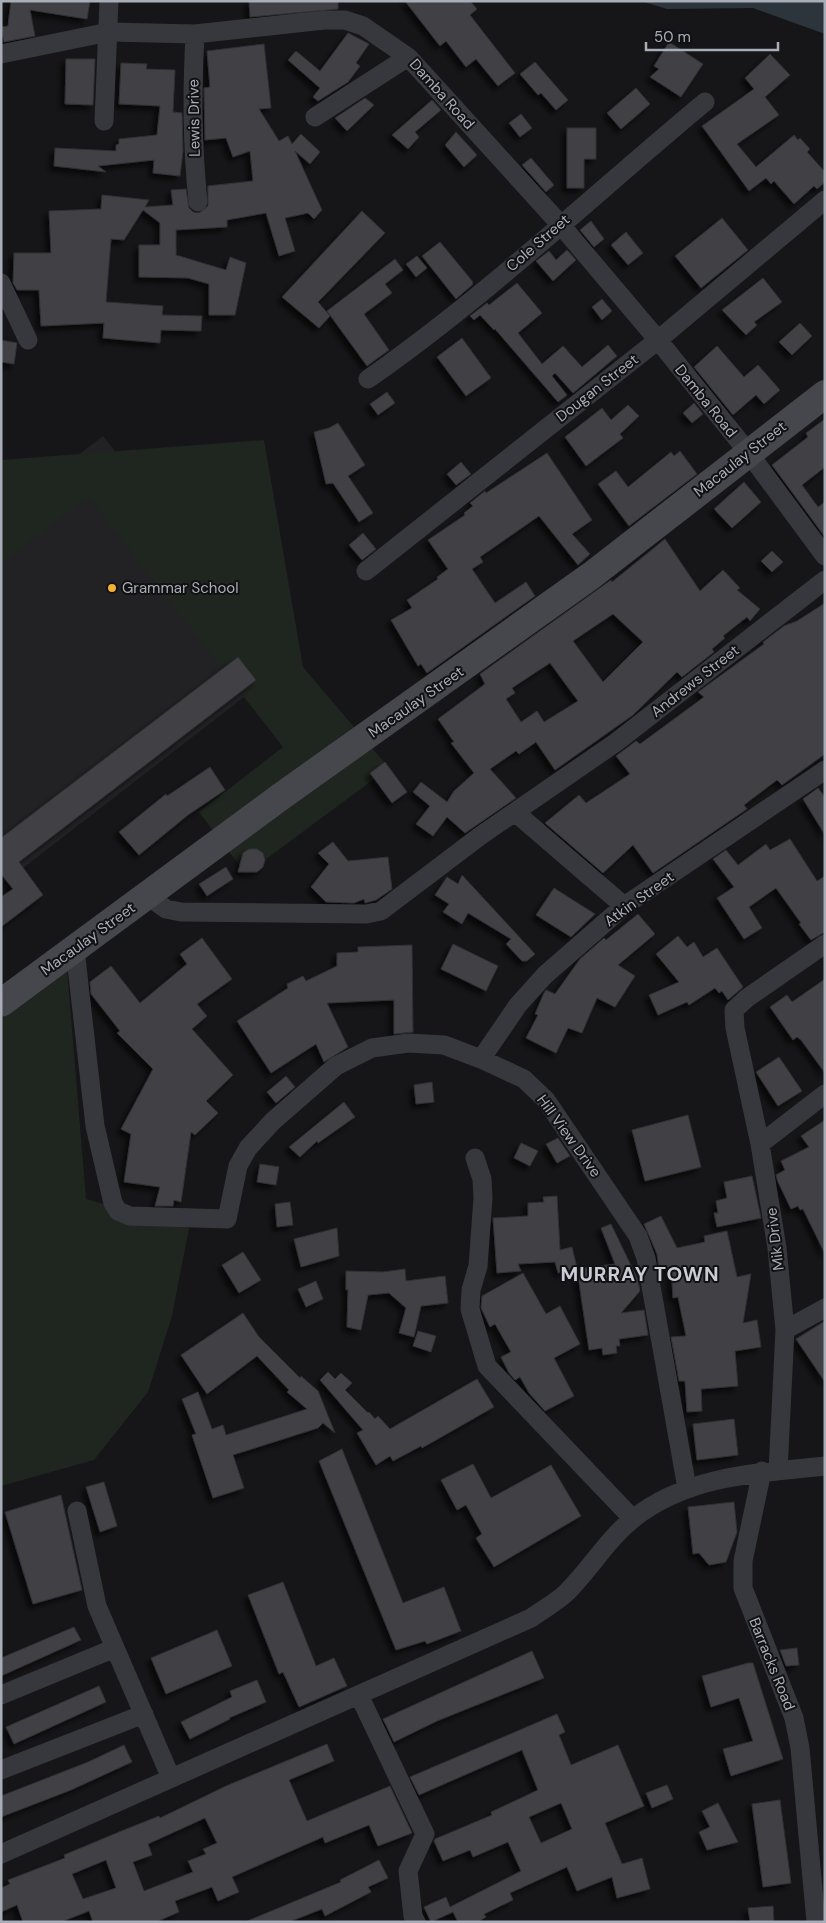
<svg xmlns="http://www.w3.org/2000/svg" width="826" height="1923" viewBox="0 0 826 1923" font-family="'DM Sans',sans-serif">
<defs>
<filter id="shadow"><feDropShadow dx="-4.5" dy="4.5" stdDeviation="2.5" flood-color="#0009"/></filter>
</defs>
<rect width="100%" height="100%" fill="#161618"/>
<path fill="#222225" d="M103,436L284,666L1,885V515Z"/>
<path fill="#1e261f" d="M264,440L303,667L389,768L246,874L199,812L283,747L88,497L1,564V460Z
M67,968L86,1199L189,1228L172,1316L148,1392L94,1460L1,1486V1019Z"/>
<path fill="#2c353c" d="M641,1H825V34L753,8L667,9Z"/>
<path fill="#404145" stroke="#303034" fill-rule="evenodd" filter="url(#shadow)" d="M11,1H90L87,19L30,10L35,36L4,42L1,27L8,26Z
M249,1H338V9L250,17Z
M405,1H470L477,9L470,15L515,73L498,86L476,59L466,67L446,41L440,46Z
M348,33L369,44L356,63L360,66L348,82L318,101L313,97L320,88L288,60L296,51L320,71Z
M669,42L703,64L681,97L650,77L659,69L654,66Z
M264,44L271,108L259,109L279,141L288,136L292,144L301,134L320,152L310,164L295,151L322,210L314,219L308,213L285,218L295,251L279,256L266,213L227,220V227L176,230V255L226,270L230,257L246,263L235,315H209V284L188,278L139,277V245H160V223L143,210L124,240L111,239L106,302L163,306L162,315L202,316L201,331L161,330L160,343L103,338L104,323L41,326L39,290H17L13,283L14,253H51L49,211L101,209L102,195L149,200L145,207L173,205L171,190L186,189L189,208L193,212L199,213L208,206V186L253,181L250,151L233,157L226,138L205,140L204,88L210,87L207,51Z
M770,54L790,75L765,97L779,115L737,144L756,167L794,135L798,140L800,138L810,149L807,152L825,172V182L817,189L814,186L794,204L774,181L771,184L766,178L749,191L702,126L754,89L745,78Z
M66,59H95L93,105L65,104Z
M535,62L568,100L556,110L541,93L538,95L520,74Z
M121,63L147,64L146,69L175,70L173,112L182,113L183,151L180,176L153,173L154,160L98,166L106,172L54,166L55,148L116,151V145L119,144V139L157,135L160,106L119,104Z
M636,88L650,104L621,129L607,113Z
M365,98L374,105L347,131L335,118Z
M432,100L441,110L415,132L419,137L408,149L392,135Z
M521,114L532,128L520,137L509,123Z
M567,128H596V159H584V188H567Z
M456,132L477,155L464,167L445,145Z
M531,158L554,185L546,192L522,165Z
M362,211L385,233L318,302L330,316L319,328L282,297Z
M722,218L748,250L701,288L675,256Z
M591,221L604,239L594,247L580,230Z
M626,232L643,253L628,265L611,245Z
M440,242L473,282L472,285L456,299L422,256Z
M567,250L576,260L553,281L536,261L549,251L556,260Z
M417,256L427,268L416,277L406,264Z
M395,259L403,270L385,284L392,293L364,314L389,350L367,366L327,311Z
M763,278L782,302L754,322L757,325L746,335L722,310Z
M517,283L542,313L518,333L542,364L563,346L582,367L608,345L617,356L573,393L555,373L552,376L567,395L558,402L495,329L494,330L480,315L474,320L470,316L487,303L489,305Z
M602,299L612,311L602,320L592,307Z
M800,323L812,336L792,355L779,342Z
M462,338L491,378L466,396L437,357Z
M1,340L17,343L14,364L1,362Z
M717,346L744,377L758,365L780,390L764,404L756,395L733,415L694,367Z
M387,392L395,403L378,415L370,404Z
M694,403L703,414L692,423L683,413Z
M628,405L639,416L620,434L623,438L586,466L565,437L602,408L611,420Z
M825,419V467L802,485L818,507L825,502V537L772,465L808,437L806,433Z
M338,423L365,465L348,476L373,513L359,522L333,483L326,484L314,432L329,428Z
M680,451L697,474L629,526L598,484L616,471L628,487L671,452L674,456Z
M547,453L592,520L572,534L590,554L578,565L539,516L480,557L483,562L472,569L495,603L526,582L535,596L427,673L421,664L418,666L391,620L412,608L407,600L438,579L437,577L448,569L428,540L465,515L464,513L473,506L470,503L485,491L486,493Z
M461,462L471,474L456,485L447,474Z
M744,482L761,502L732,528L714,509Z
M363,533L376,549L362,560L349,545Z
M665,539L700,591L723,570L740,588L737,590L760,609L750,621L747,617L723,636L725,638L712,649L714,652L682,677L677,672L633,715L555,770L536,742L519,754L516,751L490,769L516,798L465,833L447,817L433,836L416,824L430,806L413,792L421,782L447,802L454,791L474,773L451,743L454,742L438,719L485,684L480,674L611,580L612,582ZM613,614L643,642L603,682L573,641ZM550,663L578,701L544,722L537,711L521,722L506,699L515,693L512,688Z
M772,551L783,562L772,572L761,561Z
M825,603V754L782,785L777,780L744,805L747,809L653,873L633,845L603,873L545,823L579,795L586,803L630,774L616,756L636,741L640,744L704,697L698,692L764,644L763,642L784,626L797,621Z
M238,657L256,680L19,862L43,895L1,927V897L13,889L1,874V838Z
M385,762L407,792L392,803L370,773Z
M210,767L225,790L188,815L139,855L119,832L166,794L167,796Z
M818,788L825,797V835L803,799Z
M790,839L817,881L825,876V932L811,940L799,924L801,923L776,888L749,907L762,928L744,939L717,898L734,887L713,859L726,850L738,865L766,844L770,850Z
M333,842L348,861L388,857L392,889L376,900L365,903L364,899L354,903L326,902L311,887L329,864L318,853Z
M249,849H257L263,853L265,860L263,867L257,872H238L243,853Z
M226,867L233,879L207,896L199,884Z
M462,875L535,954L527,961H522L506,944L511,939L468,913L462,924L443,912L449,904L435,895L447,877L458,884Z
M554,888L595,914L571,937L536,915Z
M638,914L655,934L618,965L635,976L615,1007L597,998L582,1033L568,1028L556,1053L526,1038L538,1015L535,1014L544,993L546,990L555,994L580,959L604,938L606,940Z
M678,936L687,947L694,942L703,957L717,948L743,987L728,1000L722,991L719,993L715,988L689,1005L687,1002L658,1015L649,995L679,982L656,954Z
M202,938L232,979L197,1004L207,1016L192,1029L233,1075L206,1101L218,1113L195,1135L191,1132L181,1202L174,1200L173,1206H155L160,1187L124,1182L131,1134L121,1129L153,1069L117,1033L120,1031L91,994L90,982L111,966L140,1003L187,964L180,954Z
M453,944L498,966L486,991L441,969Z
M412,945L413,1032L394,1034V1000L327,1003L348,1047L324,1062L316,1044L271,1073L237,1021L288,988L287,984L303,976L306,981L337,966V953L358,952V947Z
M825,979V1073L801,1040L797,1037L793,1040L770,1007L787,995L792,1002Z
M779,1057L802,1091L778,1106L756,1072Z
M286,1076L295,1087L276,1103L267,1092Z
M432,1082L434,1102L416,1104L414,1085Z
M344,1102L355,1117L318,1143L317,1141L300,1157L289,1147Z
M688,1115L701,1167L645,1181L632,1130Z
M825,1120V1254L803,1209L800,1210L798,1206L791,1209L778,1182L776,1175L785,1170L781,1161L809,1147L801,1136Z
M558,1138L570,1156L557,1163L546,1144Z
M521,1143L538,1151L530,1166L514,1158Z
M260,1164L279,1167L276,1185L257,1182Z
M752,1176L761,1218L717,1227L714,1213H718L716,1201L727,1198L724,1182Z
M557,1196L560,1250L572,1247L577,1268L558,1273L555,1262L518,1264L521,1271L497,1273L493,1218L528,1216V1203L544,1202L543,1197Z
M290,1202L293,1225L277,1227L275,1204Z
M661,1216L677,1248L705,1242L704,1236L727,1231L737,1277L751,1274L743,1323L757,1320L761,1347L735,1351L738,1386L701,1389L702,1411L687,1412L685,1381H679L671,1337L686,1336L678,1297L673,1298L671,1267L659,1269L657,1254L644,1224Z
M611,1224L638,1280L640,1291L621,1313L644,1310L648,1335L619,1339L620,1346H616L617,1353L603,1355L602,1348L589,1350L577,1269L615,1264L601,1228Z
M337,1228L339,1256L301,1267L294,1239Z
M243,1252L261,1280L239,1293L222,1265Z
M405,1269L406,1281L445,1276L448,1303L421,1306L414,1337L399,1333L406,1308L389,1293L368,1295L361,1330L347,1327L348,1289L346,1290V1271L383,1272Z
M523,1273L546,1314L560,1306L580,1344L554,1358L574,1396L545,1411L529,1393L520,1377L515,1380L509,1373L501,1357L511,1352L495,1324L490,1327L481,1308L482,1296Z
M316,1281L323,1299L306,1307L298,1289Z
M243,1313L259,1337L300,1378L301,1376L318,1391L335,1433L323,1423L318,1428L233,1455L244,1488L213,1498L192,1435L196,1434L182,1399L198,1392L212,1429L223,1425L226,1435L307,1409L287,1392L289,1390L257,1356L207,1394L181,1355Z
M825,1321V1382L796,1339Z
M418,1331L436,1336L431,1352L413,1346Z
M328,1372L335,1379L341,1373L352,1383L345,1390L368,1413L369,1412L375,1419L378,1416L390,1429L477,1379L494,1407L422,1448L421,1446L393,1461L390,1456L376,1465L357,1433L363,1430L320,1380Z
M734,1419L738,1455L697,1460L693,1424Z
M342,1449L403,1603L444,1587L461,1631L427,1644L425,1641L396,1650L319,1461Z
M473,1464L491,1498L551,1465L581,1516L494,1567L476,1538L482,1534L466,1505L457,1510L441,1480Z
M104,1482L117,1526L100,1532L86,1487Z
M61,1495L82,1590L33,1604L5,1512Z
M734,1502L737,1532L726,1562L709,1565L699,1553L693,1554L688,1507Z
M283,1582L316,1666L334,1658L347,1686L299,1707L283,1672L279,1674L248,1595Z
M74,1627L81,1640L1,1676V1658Z
M217,1630L232,1666L166,1694L151,1658Z
M797,1648L799,1665L786,1666L780,1650Z
M532,1651L544,1678L437,1721L394,1742L383,1719Z
M748,1663H753L783,1759L731,1776L723,1749L753,1741L739,1698L711,1707L702,1676Z
M257,1680L266,1702L229,1718L230,1719L190,1739L181,1722L232,1697L230,1691Z
M99,1686L106,1702L14,1744L6,1727Z
M557,1714L565,1732L559,1735L571,1765L618,1745L644,1806L605,1823L622,1864L642,1858L650,1889L617,1898L612,1877L577,1891L567,1867L510,1893L513,1900L484,1914L486,1917L478,1922H458L453,1912L431,1922L424,1907L446,1897L450,1907L521,1871L508,1842L473,1857L470,1850L443,1861L434,1841L435,1839L492,1815L491,1812L538,1790L522,1750L419,1795L410,1777ZM561,1803L572,1829L541,1843L529,1817Z
M327,1744L334,1761L289,1780L307,1821L390,1786L412,1833L378,1846L369,1825L325,1843L323,1837L232,1877L239,1892L218,1901L212,1887L175,1901L179,1912L156,1922H93L89,1911L61,1922H23L17,1905L1,1912V1888L10,1884L8,1880L65,1858L64,1855L119,1832L159,1816L160,1818L226,1786ZM205,1818L217,1843L203,1849L206,1854L188,1861L193,1872L144,1891L133,1862L152,1855L148,1844ZM106,1860L116,1888L83,1899L72,1874Z
M124,1745L132,1762L71,1790L1,1817V1796L88,1762Z
M667,1785L673,1799L652,1808L646,1793Z
M780,1800L791,1883L763,1887L752,1804Z
M718,1803L738,1842L707,1850L699,1832L710,1827L702,1811Z
M379,1860L388,1878L368,1887L371,1892L325,1916L322,1909L289,1922H245L341,1882L340,1880Z
M773,1906L774,1922H750L748,1908Z"/>
<g fill="none" stroke-linecap="round" stroke-linejoin="round">
<path stroke="#37383d" stroke-width="19" d="M195,34C192,94 192,142 198,202
M1,54L109,32L195,34L324,20H345L363,26L408,57L420,70L560,224L658,340L748,452L825,556
M315,117L408,57
M104,121L109,1
M1,283L28,340
M368,379C487,296 593,195 705,102
M366,571L658,340L825,200
M516,813L624,906
M148,896L166,909L181,912L366,914L381,911L480,836L615,743L825,580
M75,949L95,1126L113,1203L118,1211L130,1216L227,1219L238,1166L248,1148L273,1121L336,1066L372,1048L408,1043L444,1045L481,1059L524,1079L546,1100L638,1236L646,1258L687,1488
M481,1059L518,1005L545,975L624,906L825,770
M760,1144L825,1094
M475,1158L482,1179L483,1198L478,1266L471,1290L470,1309L487,1366L633,1519
M785,1330L825,1308
M762,1471L743,1561V1588L794,1718L800,1748L816,1922
M778,1471L785,1330L777,1248L760,1144L735,1028L734,1010L747,998L825,944
M77,1511L97,1606L171,1778
M1,1695L115,1648
M359,1695L425,1834L408,1871L413,1916L416,1922
M1,1770L144,1714
M1,1854L531,1618C542,1610 555,1603 565,1594C590,1570 607,1539 634,1518C689,1475 758,1473 825,1466"/>
<path stroke="#45474d" stroke-width="28" d="M1,1003L283,795L592,575L825,394"/>
</g>
<circle fill="#f2b134" stroke="#111113" stroke-width="2" cx="112" cy="588" r="5"/>
<g text-anchor="middle" stroke-width="4" stroke-linejoin="round" paint-order="stroke">
<g font-size="15" fill="#a8adb8" stroke="#111113">
<text transform="translate(442 94) rotate(48)" y="5">Damba Road</text>
<text transform="translate(194 118) rotate(-91)" y="5">Lewis Drive</text>
<text transform="translate(538 243) rotate(-41)" y="5">Cole Street</text>
<text transform="translate(597 388) rotate(-38)" y="5">Dougan Street</text>
<text transform="translate(706 401) rotate(51)" y="5">Damba Road</text>
<text transform="translate(740 459) rotate(-38)" y="5">Macaulay Street</text>
<text transform="translate(695 681) rotate(-38)" y="5">Andrews Street</text>
<text transform="translate(416 702) rotate(-35)" y="5">Macaulay Street</text>
<text transform="translate(639 899) rotate(-36)" y="5">Atkin Street</text>
<text transform="translate(88 939) rotate(-36)" y="5">Macaulay Street</text>
<text transform="translate(569 1136) rotate(54)" y="5">Hill View Drive</text>
<text transform="translate(775 1239) rotate(-97)" y="5">Mik Drive</text>
<text transform="translate(772 1664) rotate(68)" y="5">Barracks Road</text>
</g>
<g font-size="15" fill="#a8adb8" stroke="#111113" text-anchor="start">
<text x="122" y="593">Grammar School</text>
</g>
<g font-size="20" font-weight="bold" letter-spacing="1" fill="#c9ccd4" stroke="#111113">
<text x="640" y="1281">MURRAY TOWN</text>
</g>
</g>
<rect width="826" height="1923" fill="none" stroke="#a8adb8" stroke-width="5"/>
<path d="M646 42v8h132v-8" fill="none" stroke="#a8adb8" stroke-width="2.5"/>
<text x="654" y="42" font-size="15" fill="#a8adb8" stroke="#111113" stroke-width="4" paint-order="stroke">50 m</text>
</svg>
